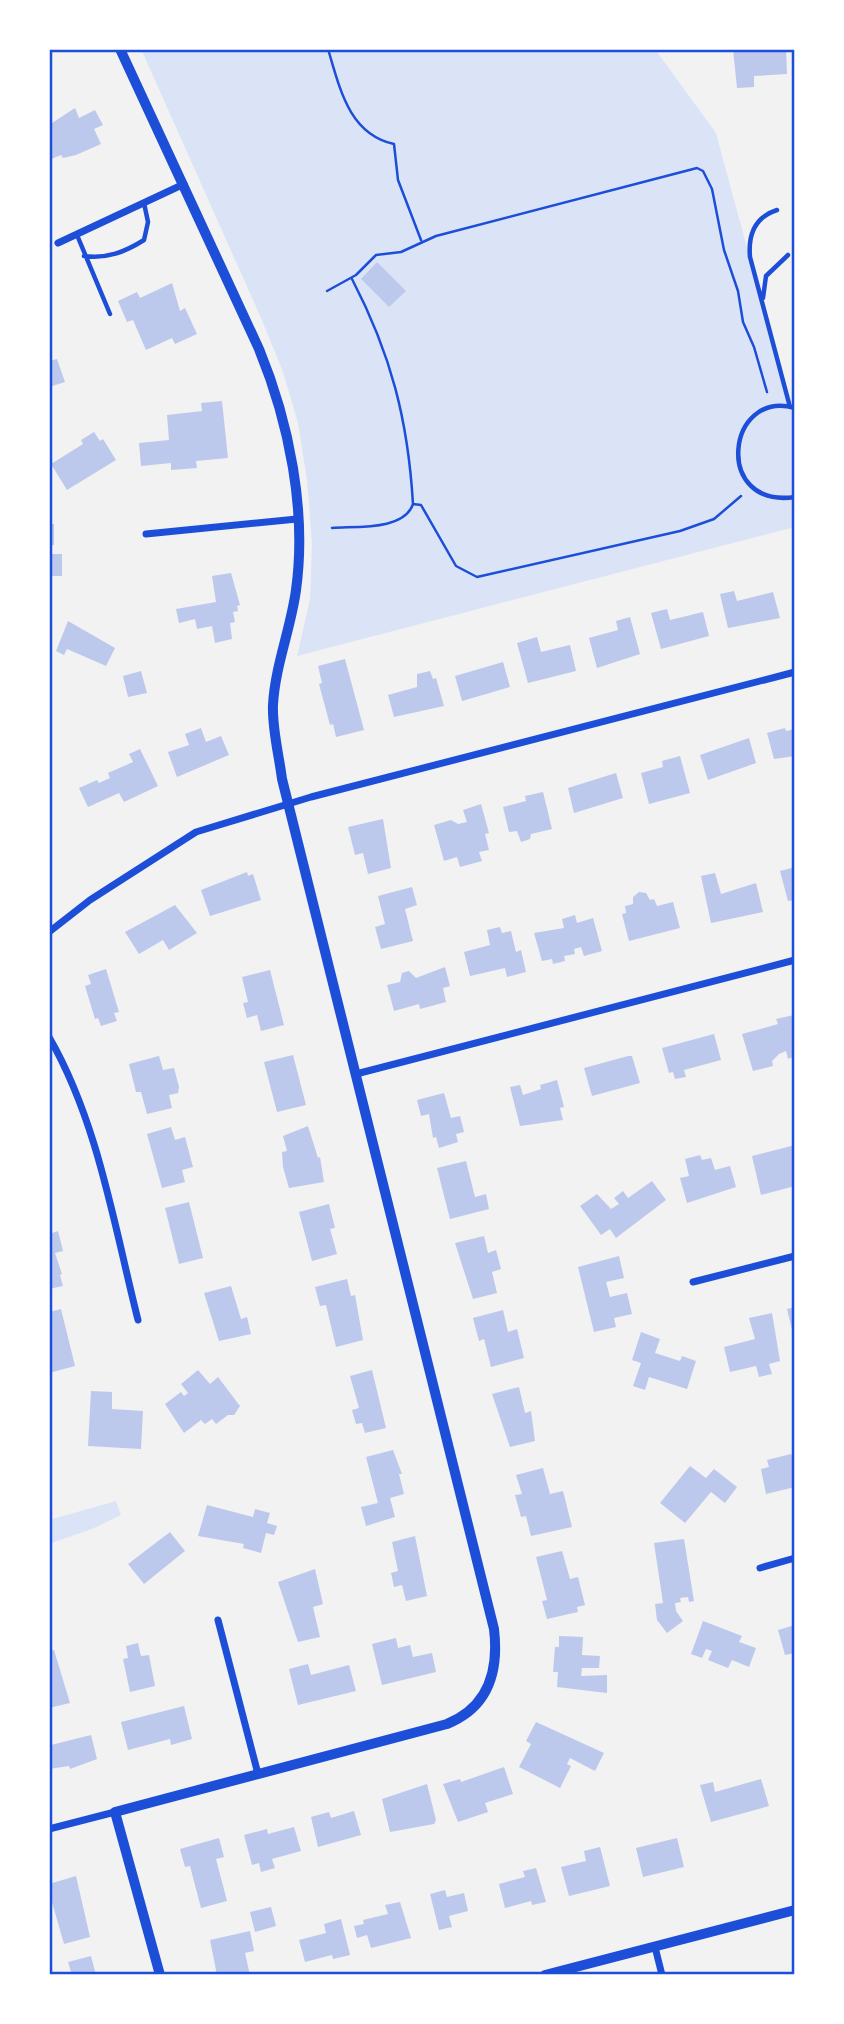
<svg xmlns="http://www.w3.org/2000/svg" width="844" height="2024" viewBox="0 0 844 2024" font-family="Barlow,sans-serif">
<rect width="100%" height="100%" fill="#f2f2f2"/>
<path fill="#dbe4f7" d="M141,49H655L716,133L795,425V527L297,656L310,599L312,543L307,480L298,423L283,372L261,318Z
M116,1501L121,1515L92,1529L49,1544V1520Z"/>
<path fill="#bdc9ec" d="M733,49H786L787,74L754,76V87L737,88Z
M75,108L79,118L95,110L103,125L94,129L101,144L76,155L63,158L61,155L49,160V125Z
M377,262L406,291L389,307L361,279Z
M172,283L180,311L185,308L197,334L175,344L172,338L146,350L133,320L127,322L118,301L137,292L140,298Z
M57,359L65,382L49,387V361Z
M222,401L228,458L196,461L197,468L171,470V463L141,466L139,443L169,440L167,415L202,411L201,403Z
M94,432L100,441L103,439L116,460L67,490L51,464L83,444L81,440Z
M49,511L52,524H54V545H49Z
M49,554H62V576H49Z
M231,573L240,605L237,606L238,611L233,612L235,622L230,623L232,639L215,643L212,626L197,629L195,619L179,623L176,609L216,602L212,576Z
M734,591L737,601L773,592L780,618L728,628L720,594Z
M667,609L670,620L703,612L709,636L661,649L651,613Z
M630,617L640,654L597,668L589,638L618,630L616,621Z
M68,621L115,648L106,666L67,649L64,655L56,651Z
M537,637L541,652L570,645L576,671L528,683L517,643Z
M345,659L364,730L336,737L333,724L330,725L319,684L322,683L318,666Z
M503,662L510,687L462,701L455,676Z
M141,671L147,693L128,697L123,676Z
M430,671L433,679L436,678L444,706L394,717L388,695L417,687V674Z
M201,728L206,742L221,736L229,755L177,777L168,752L189,745L185,734Z
M785,728L786,731L795,729V756L774,759L767,733Z
M749,738L756,763L708,780L700,755Z
M140,749L158,786L124,802L119,793L88,807L79,788L97,780L99,783L110,778L108,773L133,762L129,754Z
M680,756L690,793L649,804L641,773L663,767L662,761Z
M616,773L623,798L574,813L568,788Z
M543,792L552,829L531,834L530,839L521,842L517,831L509,832L503,807L526,801L525,796Z
M481,804L489,833L485,834L489,850L479,852L482,861L460,867L457,857L444,861L434,825L451,820L458,824L467,822L463,810Z
M383,819L391,868L368,874L363,853L355,855L348,827Z
M795,867V900L788,901L780,871Z
M247,872L248,876L253,874L261,900L210,916L201,890Z
M715,873L721,894L756,883L763,912L711,923L701,876Z
M412,887L417,905L405,909L413,941L381,949L375,927L385,924L378,896Z
M639,892L646,893L650,900L654,899L657,906L673,902L680,928L629,941L622,914L626,913L625,906L633,904V897Z
M175,905L197,933L169,950L163,940L139,954L125,932Z
M575,915L577,923L593,918L602,951L584,956L581,947L574,949L575,954L564,956L565,961L553,964L552,959L542,961L534,933L564,928L562,919Z
M500,927L502,933L511,931L516,952L521,950L526,972L507,977L505,968L470,976L464,952L490,945L487,930Z
M445,967L450,986L443,988L446,1002L420,1009L419,1004L394,1011L387,985L400,982L402,973L409,971L416,978Z
M106,969L119,1012L114,1013L117,1021L101,1026L98,1018L95,1019L85,986L91,984L88,975Z
M270,970L284,1025L261,1031L257,1015L247,1018L243,1003L248,1002L242,977Z
M794,1015L795,1056L788,1059L786,1051L779,1054L772,1061L773,1066L753,1071L742,1034L778,1024L776,1019Z
M714,1034L721,1060L684,1070L686,1077L675,1079L673,1072L669,1073L662,1048Z
M293,1055L306,1105L277,1112L264,1062Z
M159,1056L163,1070L174,1068L179,1087L178,1093L169,1095L172,1108L147,1114L141,1092H136L129,1064Z
M628,1056H632L640,1083L592,1096L584,1068Z
M557,1080L564,1107L560,1108L563,1120L520,1126L510,1087L520,1085L523,1095L541,1089L540,1085Z
M444,1093L451,1118L460,1116L464,1132L456,1134L458,1142L439,1148L436,1137L433,1138L429,1114L421,1116L417,1100Z
M308,1126L318,1158L320,1157L324,1182L289,1188L283,1167L282,1152L287,1151L283,1136Z
M171,1127L175,1140L185,1137L193,1167L182,1170L185,1182L162,1188L147,1134Z
M795,1145V1186L761,1195L752,1156Z
M700,1155L702,1160L711,1158L715,1170L730,1166L736,1187L687,1203L680,1178L689,1176L685,1159Z
M466,1161L475,1197L486,1194L489,1209L450,1219L437,1168Z
M652,1181L666,1200L616,1238L610,1229L601,1235L580,1206L597,1194L611,1209L619,1204L614,1198L623,1191L628,1198Z
M189,1202L203,1258L179,1264L165,1208Z
M329,1204L335,1228L330,1229L337,1254L312,1261L299,1212Z
M58,1231L63,1251L55,1253L62,1274L60,1275L63,1286L49,1289V1234Z
M484,1236L488,1253L496,1250L501,1269L492,1272L497,1293L473,1299L455,1243Z
M619,1256L624,1278L606,1282L610,1297L627,1293L632,1314L614,1318L616,1327L594,1332L578,1267Z
M347,1279L351,1296L355,1295L363,1340L336,1347L326,1305L320,1306L315,1287Z
M231,1286L241,1319L247,1317L251,1334L219,1341L204,1293Z
M795,1307V1338H794L787,1309Z
M61,1309L75,1366L49,1373V1312Z
M503,1310L508,1332L517,1329L524,1358L491,1367L484,1339L479,1341L473,1318Z
M772,1313L780,1361L769,1364L772,1374L759,1377L756,1366L730,1372L724,1347L755,1339L749,1318Z
M641,1332L660,1339L655,1353L680,1361L682,1356L696,1361L687,1389L649,1377L645,1390L633,1386L641,1363L632,1360Z
M198,1370L210,1384L218,1377L240,1406L234,1415H228L216,1424L212,1419L205,1424L201,1420L184,1433L165,1404L181,1392L184,1396L188,1393L181,1384Z
M372,1370L386,1428L365,1433L362,1423L356,1424L352,1410L359,1408L350,1376Z
M519,1387L525,1413L531,1411L535,1441L510,1447L492,1394Z
M91,1391L112,1392V1409L143,1411L141,1449L88,1446Z
M393,1450L402,1474H399L404,1494L390,1498L395,1517L366,1526L361,1507L378,1503L366,1457Z
M791,1454L795,1462V1487L766,1494L761,1469L769,1467L767,1460Z
M690,1466L706,1478L714,1469L737,1487L725,1503L711,1492L685,1523L660,1503Z
M543,1468L550,1494L563,1491L572,1527L531,1536L526,1516L521,1517L515,1495L522,1494L516,1475Z
M207,1505L253,1517L255,1509L270,1513L267,1523L277,1526L274,1535L266,1533L261,1553L243,1548L244,1544L198,1536Z
M170,1532L185,1551L144,1584L128,1564Z
M415,1536L427,1596L406,1601L402,1585L394,1587L391,1573L398,1571L392,1542Z
M684,1539L694,1601L689,1602L688,1597L680,1598L681,1602L675,1603L676,1611L683,1621L667,1633L657,1620L655,1604L663,1603L654,1543Z
M562,1551L570,1579L578,1577L585,1605L577,1607L578,1612L547,1619L542,1601L547,1600L536,1557Z
M315,1569L323,1604L313,1607L320,1637L298,1642L278,1582Z
M703,1621L742,1636L739,1642L756,1648L749,1667L732,1660L728,1668L708,1660L712,1651L706,1649L702,1658L691,1654Z
M795,1625V1653L785,1655L778,1630Z
M559,1636L583,1637L582,1655L600,1656L599,1668H582L581,1676L607,1675V1693L557,1687L558,1672H553L555,1647H559Z
M396,1638L398,1648L410,1645L413,1657L432,1653L436,1672L382,1685L372,1644Z
M138,1643L141,1656L149,1655L155,1686L130,1692L123,1659L128,1658L126,1646Z
M54,1650L70,1703L49,1708V1651Z
M308,1664L311,1675L349,1665L356,1691L298,1705L289,1669Z
M184,1706L192,1739L171,1745L170,1739L128,1750L121,1722Z
M536,1722L604,1753L595,1771L570,1758L567,1764L571,1766L560,1788L519,1767L531,1744L526,1741Z
M91,1735L97,1759L70,1769L69,1766L49,1769L51,1745Z
M504,1767L513,1794L485,1803L488,1812L458,1822L443,1784L460,1779L461,1782Z
M761,1779L769,1806L711,1822L700,1785L713,1782L715,1792Z
M427,1784L436,1820L434,1824L390,1832L382,1799Z
M354,1811L361,1835L318,1847L311,1817L329,1812L331,1818Z
M294,1827L301,1851L272,1859L275,1868L261,1872L259,1863L252,1865L244,1835L267,1829L268,1834Z
M219,1838L224,1857L216,1859L227,1901L201,1908L190,1866L185,1867L180,1849Z
M677,1838L684,1867L643,1877L636,1848Z
M600,1847L610,1886L569,1896L561,1867L586,1861L584,1851Z
M536,1868L546,1902L532,1905L531,1901L505,1908L499,1884L525,1877L523,1871Z
M76,1876L90,1937L64,1944L52,1902L49,1903V1884Z
M445,1890L447,1897L464,1893L468,1911L449,1916L452,1927L439,1930L430,1894Z
M400,1902L411,1938L371,1948L367,1935L357,1938L354,1926L364,1924L363,1920L388,1914L385,1905Z
M271,1907L276,1926L255,1932L250,1912Z
M341,1919L350,1955L333,1959L332,1955L305,1962L299,1940L326,1933L324,1924Z
M250,1931L254,1951L245,1953L250,1975H217L210,1940Z
M91,1956L96,1975H72L68,1962Z"/>
<g fill="none" stroke-linecap="round" stroke-linejoin="round">
<path stroke="#1d4ed8" stroke-width="2.5" d="M328,49C340,89 349,134 394,144L398,180L421,240
M327,291L356,275L376,255L401,252L436,236L697,168L703,171L712,189L724,250L738,291L743,322L754,347L767,392
M413,504L421,505L456,566L477,577L680,531L714,519L741,496
M332,528C355,526 404,531 413,504C408,420 391,354 352,279"/>
<path stroke="#1d4ed8" stroke-width="4.5" d="M777,210C755,217 748,235 750,257L790,407
M77,235L110,314
M84,256C107,259 125,252 144,240L148,222L144,203
M763,298L766,276L788,255
M795,408C727,388 712,509 795,497"/>
<path stroke="#1d4ed8" stroke-width="7" d="M58,243L184,184
M146,534L297,519
M49,932L90,900L196,832L311,797L795,672
M49,1037C98,1122 114,1225 138,1320
M356,1074L795,960
M693,1282L795,1256
M760,1568L795,1558
M218,1620L258,1774
M49,1829L115,1812
M655,1947L662,1975"/>
<path stroke="#1d4ed8" stroke-width="10" d="M120,49L259,349C289,422 307,511 296,590C291,628 275,666 273,705C272,729 279,755 282,779L494,1629C499,1671 489,1707 447,1724L115,1812L160,1975
M545,1975L795,1910"/>
</g>
<rect width="844" height="2024" fill="none" stroke="#ffffff" stroke-width="102"/>
<rect x="51" y="51" width="742" height="1922" fill="none" stroke="#1d4ed8" stroke-width="2.5"/>
</svg>
